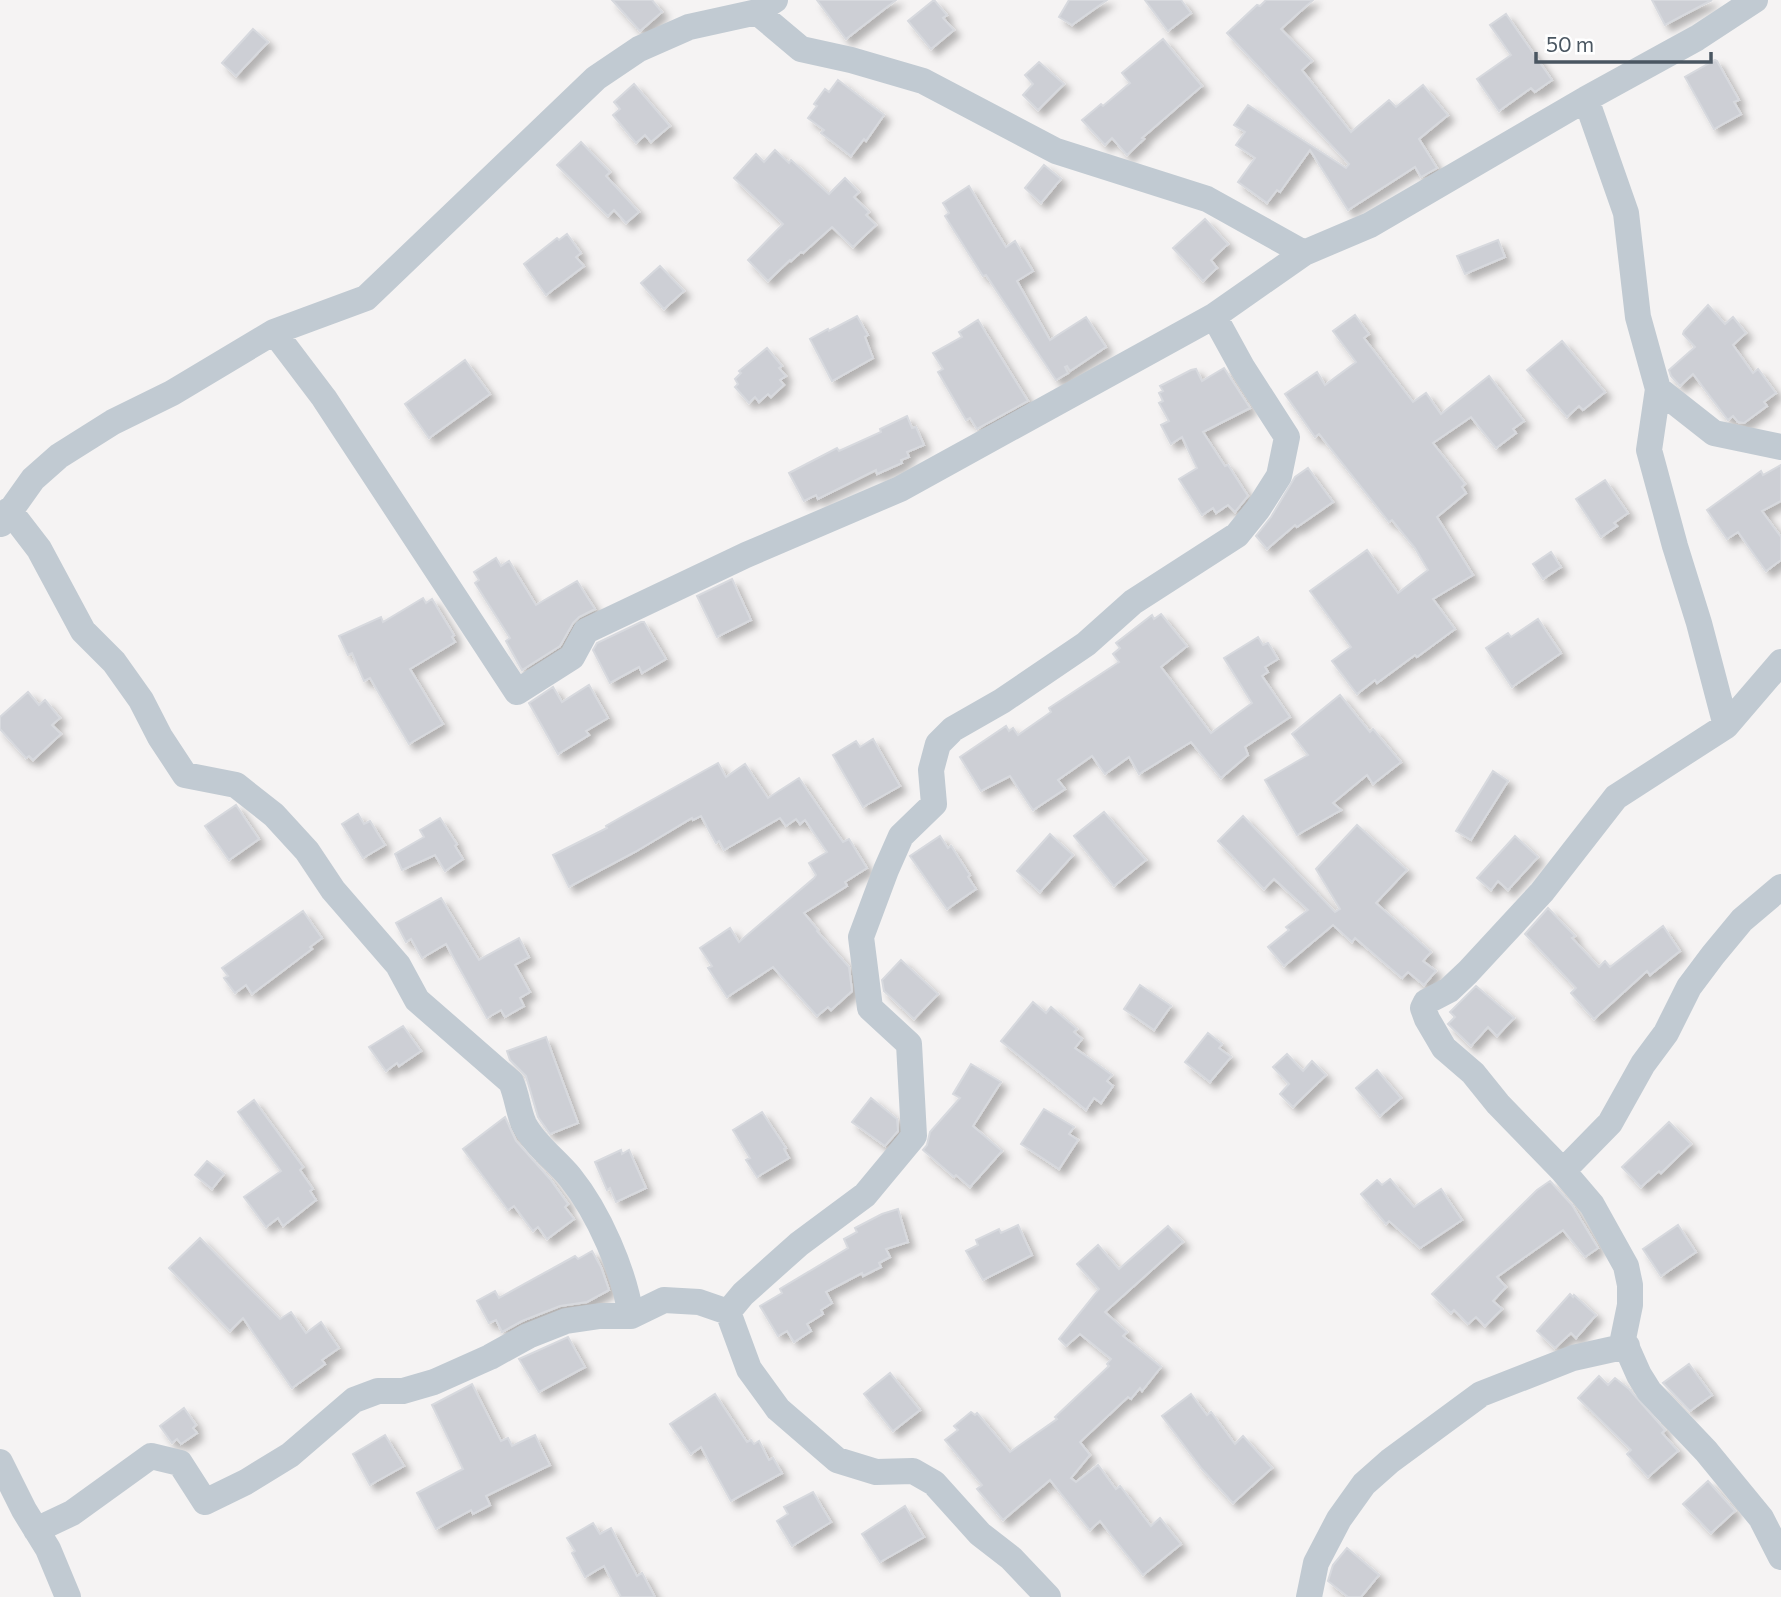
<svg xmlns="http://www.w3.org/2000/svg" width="1781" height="1597" viewBox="0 0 1781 1597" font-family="Commissioner,sans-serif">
<defs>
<filter id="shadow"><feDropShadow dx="6" dy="6" stdDeviation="3.5" flood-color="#0004"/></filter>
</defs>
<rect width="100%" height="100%" fill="#f5f3f3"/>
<path fill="#cdcfd5" stroke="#d7d9de" stroke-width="2" filter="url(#shadow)" d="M612,0H652L662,12L640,31Z
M817,0H896L846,39Z
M934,0L947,15L943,18L954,30L931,49L908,21Z
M1069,0H1107L1072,25L1059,17Z
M1145,0H1181L1191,13L1168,31Z
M1266,0H1313L1281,29L1312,61L1302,70L1351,132L1389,100L1396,107L1423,85L1448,115L1419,139L1437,168L1421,177L1415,167L1348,210L1310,150L1280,192L1277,190L1267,203L1238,182L1255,158L1236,145L1245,132L1234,125L1248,105L1346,168L1349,164L1227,33L1257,5L1260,6Z
M1652,0H1712L1665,25Z
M1506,14L1552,80L1535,92L1531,88L1499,111L1477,79L1511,55L1490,25Z
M253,29L268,42L236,76L222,63Z
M1163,39L1202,86L1142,138L1144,139L1127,155L1112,138L1105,145L1082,120L1101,104L1103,106L1130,83L1122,73Z
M1715,60L1717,61L1739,100L1734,102L1741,114L1714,129L1685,77Z
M1039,62L1064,84L1038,110L1023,95L1033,84L1025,75Z
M838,80L884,115L866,141L864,139L851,156L821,133L824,130L808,118L817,106L814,104L825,89L829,92Z
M634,84L670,126L651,142L645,135L636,143L613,115L620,109L614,102Z
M581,142L610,172L606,176L639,212L626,223L614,210L608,216L557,165Z
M775,150L789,163L791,160L829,194L845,178L859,192L854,197L869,212L866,215L876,225L853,247L832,227L803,253L801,252L791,261L790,260L768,281L748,260L783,224L734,178L756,154L764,162Z
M1044,165L1061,179L1041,203L1025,188Z
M969,186L1006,247L1015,241L1033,271L1017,281L1050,340L1086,317L1106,347L1070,371L1067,366L1065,367L1068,373L1056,380L986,275L983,276L945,216L949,213L943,203Z
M1205,219L1228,244L1211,260L1217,268L1203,281L1173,248Z
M567,234L581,253L576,257L584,266L546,295L524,264L557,238L559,240Z
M1498,240L1505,257L1465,274L1457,256Z
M660,266L684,291L664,309L641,283Z
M1708,305L1725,324L1733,317L1746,333L1733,345L1753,373L1758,369L1776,393L1764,402L1767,406L1744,423L1738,422L1733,416L1728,420L1693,374L1680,386L1671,376L1669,370L1695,347L1683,334L1684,331Z
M1355,315L1369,334L1364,338L1413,402L1426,393L1441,414L1489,376L1524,421L1513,429L1516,433L1496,448L1471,417L1433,443L1465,484L1462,487L1466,493L1437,517L1473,575L1433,599L1455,629L1417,657L1415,655L1377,683L1375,680L1357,694L1332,661L1351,647L1310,591L1367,550L1398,593L1428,570L1415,548L1392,520L1389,522L1319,434L1315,437L1285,394L1317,372L1325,385L1356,362L1333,331Z
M857,316L868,335L865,337L873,358L832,381L810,339L828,329L829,331Z
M978,320L1028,401L977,429L970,418L966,420L938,372L943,369L933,353L962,337L959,332Z
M1562,341L1605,392L1583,410L1579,406L1567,417L1527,370Z
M767,348L782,366L779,368L786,376L780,380L784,385L771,397L768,394L759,402L755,397L749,403L735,387L738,384L735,379L741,373L739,371Z
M465,360L490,394L429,438L405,404Z
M1224,368L1250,408L1203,432L1225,466L1228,465L1248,496L1235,512L1228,505L1216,513L1213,508L1202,515L1179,479L1197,468L1182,437L1171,444L1161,425L1169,421L1159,403L1163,401L1159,393L1163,391L1160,386L1191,370L1196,369L1202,381Z
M907,416L912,428L916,427L924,445L907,452L909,457L901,460L902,463L877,474L876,470L818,499L816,495L804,501L789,473L837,448L839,451L881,432L880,429Z
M1781,465V501L1762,511L1781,537V560L1766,571L1738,532L1727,539L1707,510L1761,471L1763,475Z
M1308,468L1333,502L1297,527L1295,525L1267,549L1256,536L1271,517L1295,477Z
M1605,480L1628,513L1614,523L1617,526L1601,537L1576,499Z
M1551,552L1561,567L1543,579L1533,564Z
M496,558L501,566L509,561L536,605L577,581L595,609L579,617L573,623L560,646L522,670L506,641L510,638L475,583L479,580L474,572Z
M732,579L751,620L717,637L697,596Z
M423,598L426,603L432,599L454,635L452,637L455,642L410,669L443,724L409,744L370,678L364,681L352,653L348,655L339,636L381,617L383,622Z
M1161,614L1187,646L1161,667L1211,733L1252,703L1224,658L1258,637L1263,645L1268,643L1278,659L1265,667L1268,672L1262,676L1290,717L1245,747L1248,755L1221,778L1191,742L1139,774L1129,757L1105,774L1092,756L1058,780L1065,789L1033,810L1010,776L981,791L960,757L1006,726L1009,731L1013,728L1018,735L1051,712L1049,708L1119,662L1113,654L1120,648L1116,643L1152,615L1154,619Z
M1538,619L1561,653L1512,687L1486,648L1508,633L1511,637Z
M641,622H644L666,659L642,673L639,667L610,683L593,650L597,643Z
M589,685L608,718L586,731L589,735L558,754L529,703L553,687L562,702Z
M28,692L39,705L45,700L60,718L52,725L61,734L33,760L29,756L26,758L0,729V717Z
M1340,695L1370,732L1373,729L1401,762L1373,784L1367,775L1333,803L1341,810L1297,835L1265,780L1308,755L1292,734Z
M873,739L900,786L863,807L833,755L856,741L860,747Z
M718,763L726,777L745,764L768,798L799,778L843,842L849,839L867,868L845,882L847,886L804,913L818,930L817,931L849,967L852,991L831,1010L828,1007L817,1016L773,967L727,997L708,968L712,966L700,948L730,928L739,942L814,878L816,875L809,863L827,852L805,820L800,824L796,819L786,826L780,818L724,850L719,841L716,843L701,816L693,820L692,818L635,852L569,887L553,855L607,828L606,826L625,815Z
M1493,771L1508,781L1471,840L1456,831Z
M236,805L259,839L229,860L205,826Z
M1104,812L1146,860L1114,886L1074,836Z
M358,814L364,824L370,821L385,845L363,858L342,824Z
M1243,816L1335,912L1340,909L1316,869L1357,825L1407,870L1376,903L1431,952L1423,961L1436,971L1424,985L1408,972L1402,978L1355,938L1352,942L1333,925L1284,966L1268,947L1289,930L1286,927L1308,910L1274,879L1264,889L1218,841Z
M440,818L457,844L455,846L463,859L445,871L435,855L402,870L395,854L424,837L420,830Z
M1050,834L1073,855L1040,892L1017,871Z
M940,836L948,848L951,846L970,875L968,877L976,889L947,909L910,856Z
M1515,836L1538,857L1508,890L1498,881L1491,890L1477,878Z
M441,898L479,960L519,938L529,957L515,965L530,992L520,998L524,1006L505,1017L501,1010L487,1018L446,944L422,958L411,939L406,942L396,923Z
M1548,908L1575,936L1572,938L1599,967L1605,961L1610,967L1663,926L1680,951L1650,975L1647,971L1594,1019L1571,993L1576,988L1525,934Z
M303,911L322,938L310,947L312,949L252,994L246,985L235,993L224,978L228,976L222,968Z
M901,960L938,994L914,1019L884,991L882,980Z
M1140,985L1171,1006L1154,1030L1124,1009Z
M1476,986L1514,1018L1497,1036L1488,1027L1471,1046L1448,1024L1455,1017L1450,1012Z
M1033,1002L1046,1013L1051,1007L1077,1029L1074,1032L1082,1039L1075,1048L1112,1075L1107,1081L1113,1086L1101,1103L1094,1098L1086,1110L1001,1041Z
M403,1026L421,1051L399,1066L397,1063L386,1071L369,1047Z
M1208,1033L1222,1044L1219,1048L1231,1057L1210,1082L1185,1062Z
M546,1037L578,1123L550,1134L538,1117L526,1076L510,1060L507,1051Z
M1287,1054L1303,1071L1312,1061L1326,1075L1293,1107L1280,1094L1289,1084L1273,1067Z
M971,1064L1001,1082L973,1126L1002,1151L970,1187L956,1175L954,1177L923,1150L927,1145L930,1132L960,1098L953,1094Z
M1377,1070L1401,1098L1380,1116L1356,1088Z
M871,1098L897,1119L898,1131L885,1146L852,1122Z
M254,1100L303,1167L300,1170L313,1189L310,1191L316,1200L283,1226L278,1218L266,1227L244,1197L281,1171L238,1112Z
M1044,1109L1074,1127L1069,1134L1078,1140L1059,1169L1021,1144Z
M762,1112L786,1148L784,1149L789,1158L757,1177L746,1160L750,1158L733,1130Z
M505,1117L516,1141L550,1179L568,1204L565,1207L574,1219L547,1239L538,1227L533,1231L514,1206L508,1210L463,1149Z
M1669,1122L1691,1144L1661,1173L1659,1171L1641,1187L1622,1167Z
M621,1150L622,1154L629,1150L646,1188L616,1202L610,1188L607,1190L595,1162Z
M207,1161L224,1174L212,1189L195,1175Z
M1390,1179L1414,1207L1441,1189L1462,1220L1420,1248L1389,1221L1386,1224L1361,1194L1377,1180L1382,1185Z
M1550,1181L1572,1205L1598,1248L1585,1257L1563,1230L1497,1277L1506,1287L1493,1301L1502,1309L1485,1326L1476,1317L1468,1324L1454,1310L1451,1313L1432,1294L1537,1190Z
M898,1209L908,1242L886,1249L890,1257L879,1263L881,1267L863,1276L862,1273L826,1292L832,1303L821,1310L823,1314L807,1324L811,1331L794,1342L787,1331L778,1336L760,1306L782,1293L780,1289L848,1248L844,1239L857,1232L855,1228L882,1214Z
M1018,1225L1032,1255L983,1280L966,1251L978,1245L976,1240L999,1229L1001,1233Z
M1678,1225L1696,1252L1661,1276L1643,1249Z
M1168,1226L1183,1242L1105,1312L1127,1332L1123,1336L1161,1367L1142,1391L1140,1388L1131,1399L1128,1397L1080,1442L1090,1455L1071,1478L1076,1482L1098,1465L1116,1489L1120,1486L1151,1526L1160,1518L1181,1544L1143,1575L1100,1521L1090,1530L1050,1480L1003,1520L977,1489L982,1485L945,1440L958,1430L954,1426L971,1412L975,1415L977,1413L1010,1452L1057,1419L1055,1417L1109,1366L1107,1364L1111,1359L1080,1334L1066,1346L1059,1339L1099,1289L1077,1264L1098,1245L1119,1269Z
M200,1238L280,1319L291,1312L306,1333L321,1322L339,1348L322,1360L325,1364L292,1388L243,1318L230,1331L169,1268Z
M592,1251L601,1267L609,1290L587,1302L560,1306L522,1321L502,1332L496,1320L489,1323L477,1301L495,1291L499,1298L575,1256L578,1259Z
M1570,1294L1573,1297L1574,1295L1596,1315L1576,1338L1571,1333L1555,1348L1537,1331Z
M568,1337L585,1367L539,1392L519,1359Z
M1689,1364L1712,1395L1690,1411L1663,1383Z
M890,1373L920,1410L893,1431L864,1394Z
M1599,1376L1608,1385L1615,1378L1629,1389L1665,1430L1662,1433L1678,1451L1648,1477L1627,1454L1631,1450L1578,1398Z
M472,1384L501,1441L508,1438L512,1446L535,1435L550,1465L486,1496L490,1505L473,1514L471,1510L436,1529L417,1493L463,1469L432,1405Z
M715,1394L747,1442L751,1440L754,1444L759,1441L769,1460L773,1458L782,1473L731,1501L701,1447L691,1454L670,1424Z
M1191,1394L1207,1415L1211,1412L1235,1444L1243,1436L1272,1468L1233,1503L1202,1469L1162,1416Z
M184,1408L196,1425L193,1428L197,1433L181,1444L177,1439L172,1443L160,1426Z
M385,1435L404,1466L370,1485L353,1454Z
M1708,1481L1735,1511L1711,1533L1683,1504Z
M813,1492L831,1522L792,1546L777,1521L788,1514L784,1507Z
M905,1506L924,1537L880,1562L862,1534Z
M593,1523L600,1534L611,1528L637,1576L642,1573L655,1597H621L604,1566L585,1577L572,1553L575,1551L567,1538Z
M1347,1548L1379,1575L1361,1597H1348L1328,1581L1333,1565Z"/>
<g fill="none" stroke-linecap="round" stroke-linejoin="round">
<path stroke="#c1cad2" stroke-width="26" d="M757,12L801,49L851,60L923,81L1056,151L1207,199L1304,253
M1586,99L1626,213L1638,317L1658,389L1649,450L1675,546L1699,623L1726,726
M274,332L324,398L517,692L572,657L586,631L746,555L900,489L1214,316L1304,253L1370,225L1586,99L1697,38L1755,0
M1658,389L1714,433L1781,447
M9,510L39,549L83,631L114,662L141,700L160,737L185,775L236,785L274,815L307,851L333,890L398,965L417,1000L511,1082C517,1095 518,1111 524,1124C534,1144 556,1160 570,1177C599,1213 624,1271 631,1316
M1,524L33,479L59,456L113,422L172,393L274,332L366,298L596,78L639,49L689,27L757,12L775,0
M1781,662L1726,726L1616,797L1542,892L1468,972L1449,990L1426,1002L1423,1008L1427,1019L1444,1048L1473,1073L1498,1104L1563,1171L1592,1205L1626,1266L1630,1285V1305L1623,1339L1639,1375L1649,1391L1706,1451L1761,1518L1781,1557
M1563,1171L1610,1123L1643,1064L1666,1033L1689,987L1713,955L1742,920L1781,887
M728,1312L749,1369L778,1409L837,1460L876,1472L913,1471L934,1483L980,1534L1011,1558L1048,1597
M0,1462L24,1510L48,1549L68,1597
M36,1530L72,1513L151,1456L180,1463L205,1502L246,1482L290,1455L354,1400L378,1391H403L434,1382L490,1357L528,1336L566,1321L600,1316H631L664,1300L699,1302L728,1312L743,1294L799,1244L865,1195L914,1136L909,1044L870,1008L861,937L886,870L901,836L934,804L931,770L938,744L953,729L1002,701L1086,644L1133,602L1237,535L1258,509L1279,476L1287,437L1242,367L1214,316
M1309,1597L1316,1563L1339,1519L1364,1484L1390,1461L1481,1394L1573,1358L1627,1346"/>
</g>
<path d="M1536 52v10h175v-10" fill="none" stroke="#4a5661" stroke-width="3.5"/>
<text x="1546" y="52" font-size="21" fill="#4a5661" stroke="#ffffff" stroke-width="5" paint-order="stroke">50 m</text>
</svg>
